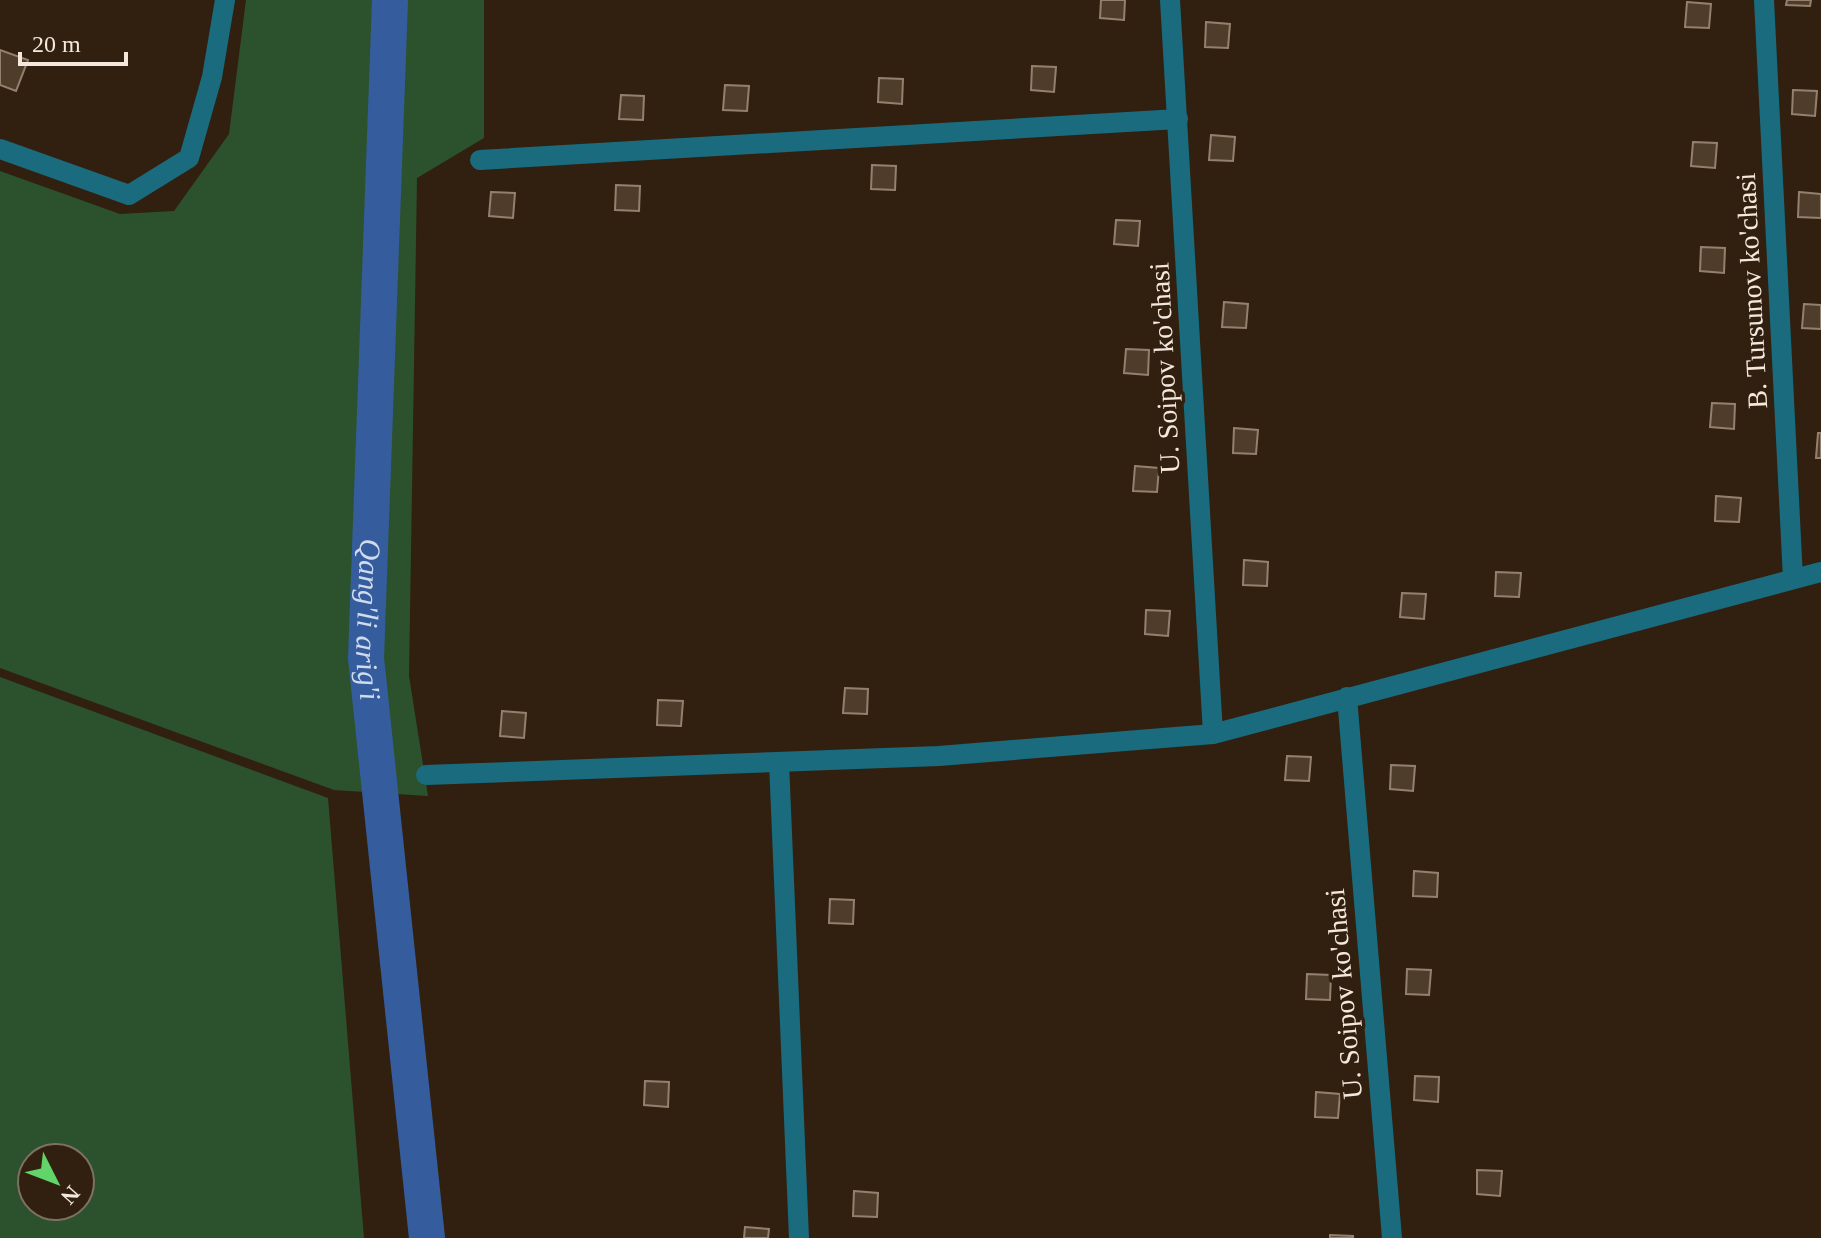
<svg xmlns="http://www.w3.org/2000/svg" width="1821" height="1238" viewBox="0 0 1821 1238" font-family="'Times New Roman',serif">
<rect width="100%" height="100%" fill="#312010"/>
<path fill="#2c522d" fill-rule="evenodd" d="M246,0H484V138L417,178L409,676L428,796L334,790L0,668V171L120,214L174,211L229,134Z
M0,677L328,798L364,1238H0ZM80,1158V1206H32V1158Z"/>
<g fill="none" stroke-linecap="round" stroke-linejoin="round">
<path stroke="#355d9e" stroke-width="36" id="s1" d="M390,0L366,658L427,1238"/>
</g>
<path fill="#4f3d2c" stroke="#95806d" stroke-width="2" d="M1101,0H1125L1124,20L1100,18Z
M1787,0H1811L1810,6L1786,5Z
M1687,2L1711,4L1709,28L1685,27Z
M1206,22L1230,24L1228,48L1205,47Z
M0,50L28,60L16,91L0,85Z
M1032,66L1056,67L1054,92L1031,90Z
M879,78L903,79L902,104L878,102Z
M725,85L749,86L747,111L723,110Z
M1793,90L1817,91L1815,116L1792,114Z
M621,95L644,96L643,120L619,119Z
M1211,135L1235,137L1233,161L1209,160Z
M1693,142L1717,143L1715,168L1691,166Z
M872,165L896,166L895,190L871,189Z
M616,185L640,186L639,211L615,210Z
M491,192L515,193L513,218L489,216Z
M1799,192L1821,194V218L1798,217Z
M1116,220L1140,221L1138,246L1114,244Z
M1701,247L1725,248L1724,273L1700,271Z
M1224,302L1248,304L1246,328L1222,327Z
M1804,304L1821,305V329L1802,328Z
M1126,349L1149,350L1148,375L1124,373Z
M1712,403L1735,404L1734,429L1710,427Z
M1234,428L1258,430L1256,454L1233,453Z
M1818,433H1821V458H1816Z
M1135,466L1159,468L1157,492L1133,491Z
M1716,496L1741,498L1739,522L1715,521Z
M1244,560L1268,562L1267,586L1243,585Z
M1496,572L1521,573L1519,597L1495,596Z
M1402,593L1426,594L1424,619L1400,617Z
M1146,610L1170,611L1168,636L1145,634Z
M845,688L868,689L867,714L843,713Z
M658,700L683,701L681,726L657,725Z
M502,711L526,713L524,738L500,736Z
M1287,756L1311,757L1309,781L1285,780Z
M1391,765L1415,766L1413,791L1390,789Z
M1414,871L1438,873L1437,897L1413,896Z
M830,899L854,900L853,924L829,923Z
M1407,969L1431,970L1429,995L1406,994Z
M1307,974L1331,975L1330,1000L1306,999Z
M1415,1076L1439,1077L1438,1102L1414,1100Z
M645,1081L669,1082L668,1107L644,1105Z
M1316,1092L1340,1094L1338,1118L1315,1117Z
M1477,1170L1502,1171L1500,1196L1477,1194Z
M854,1191L878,1193L877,1217L853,1216Z
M745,1227L769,1229L768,1238H744Z
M1330,1235L1353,1236V1238H1330Z"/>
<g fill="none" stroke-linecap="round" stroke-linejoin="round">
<path stroke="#1a6b7d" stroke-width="20" d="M1170,0L1213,734
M1764,0L1793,579
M0,149L129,195L189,158L212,77L225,0
M480,160L1178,119
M1347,697L1392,1238
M779,762L799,1238
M426,775L939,756L1213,734L1821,572"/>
</g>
<g text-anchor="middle" stroke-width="7" stroke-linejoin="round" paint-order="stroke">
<g font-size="28" fill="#f4e8dd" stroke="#312010">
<text transform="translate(1751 291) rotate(-93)" y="10">B. Tursunov ko'chasi</text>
<text transform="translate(1164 368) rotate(-93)" y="10">U. Soipov ko'chasi</text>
<text transform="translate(1343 994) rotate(-95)" y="10">U. Soipov ko'chasi</text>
</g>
<g font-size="30" font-style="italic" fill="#d0dcee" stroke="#312010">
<text dy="10" stroke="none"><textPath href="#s1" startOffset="620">Qang'li arig'i</textPath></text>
</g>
</g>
<g transform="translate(56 1182) rotate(132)"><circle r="38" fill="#312010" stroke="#7f7062" stroke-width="2"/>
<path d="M0-6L14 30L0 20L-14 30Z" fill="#61d46a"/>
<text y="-12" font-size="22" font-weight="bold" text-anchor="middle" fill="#f4e8dd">N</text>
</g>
<path d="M20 52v12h106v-12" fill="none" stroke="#f4e8dd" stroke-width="4"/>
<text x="32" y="52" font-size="24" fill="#f4e8dd" stroke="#312010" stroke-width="6" paint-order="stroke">20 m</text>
</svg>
